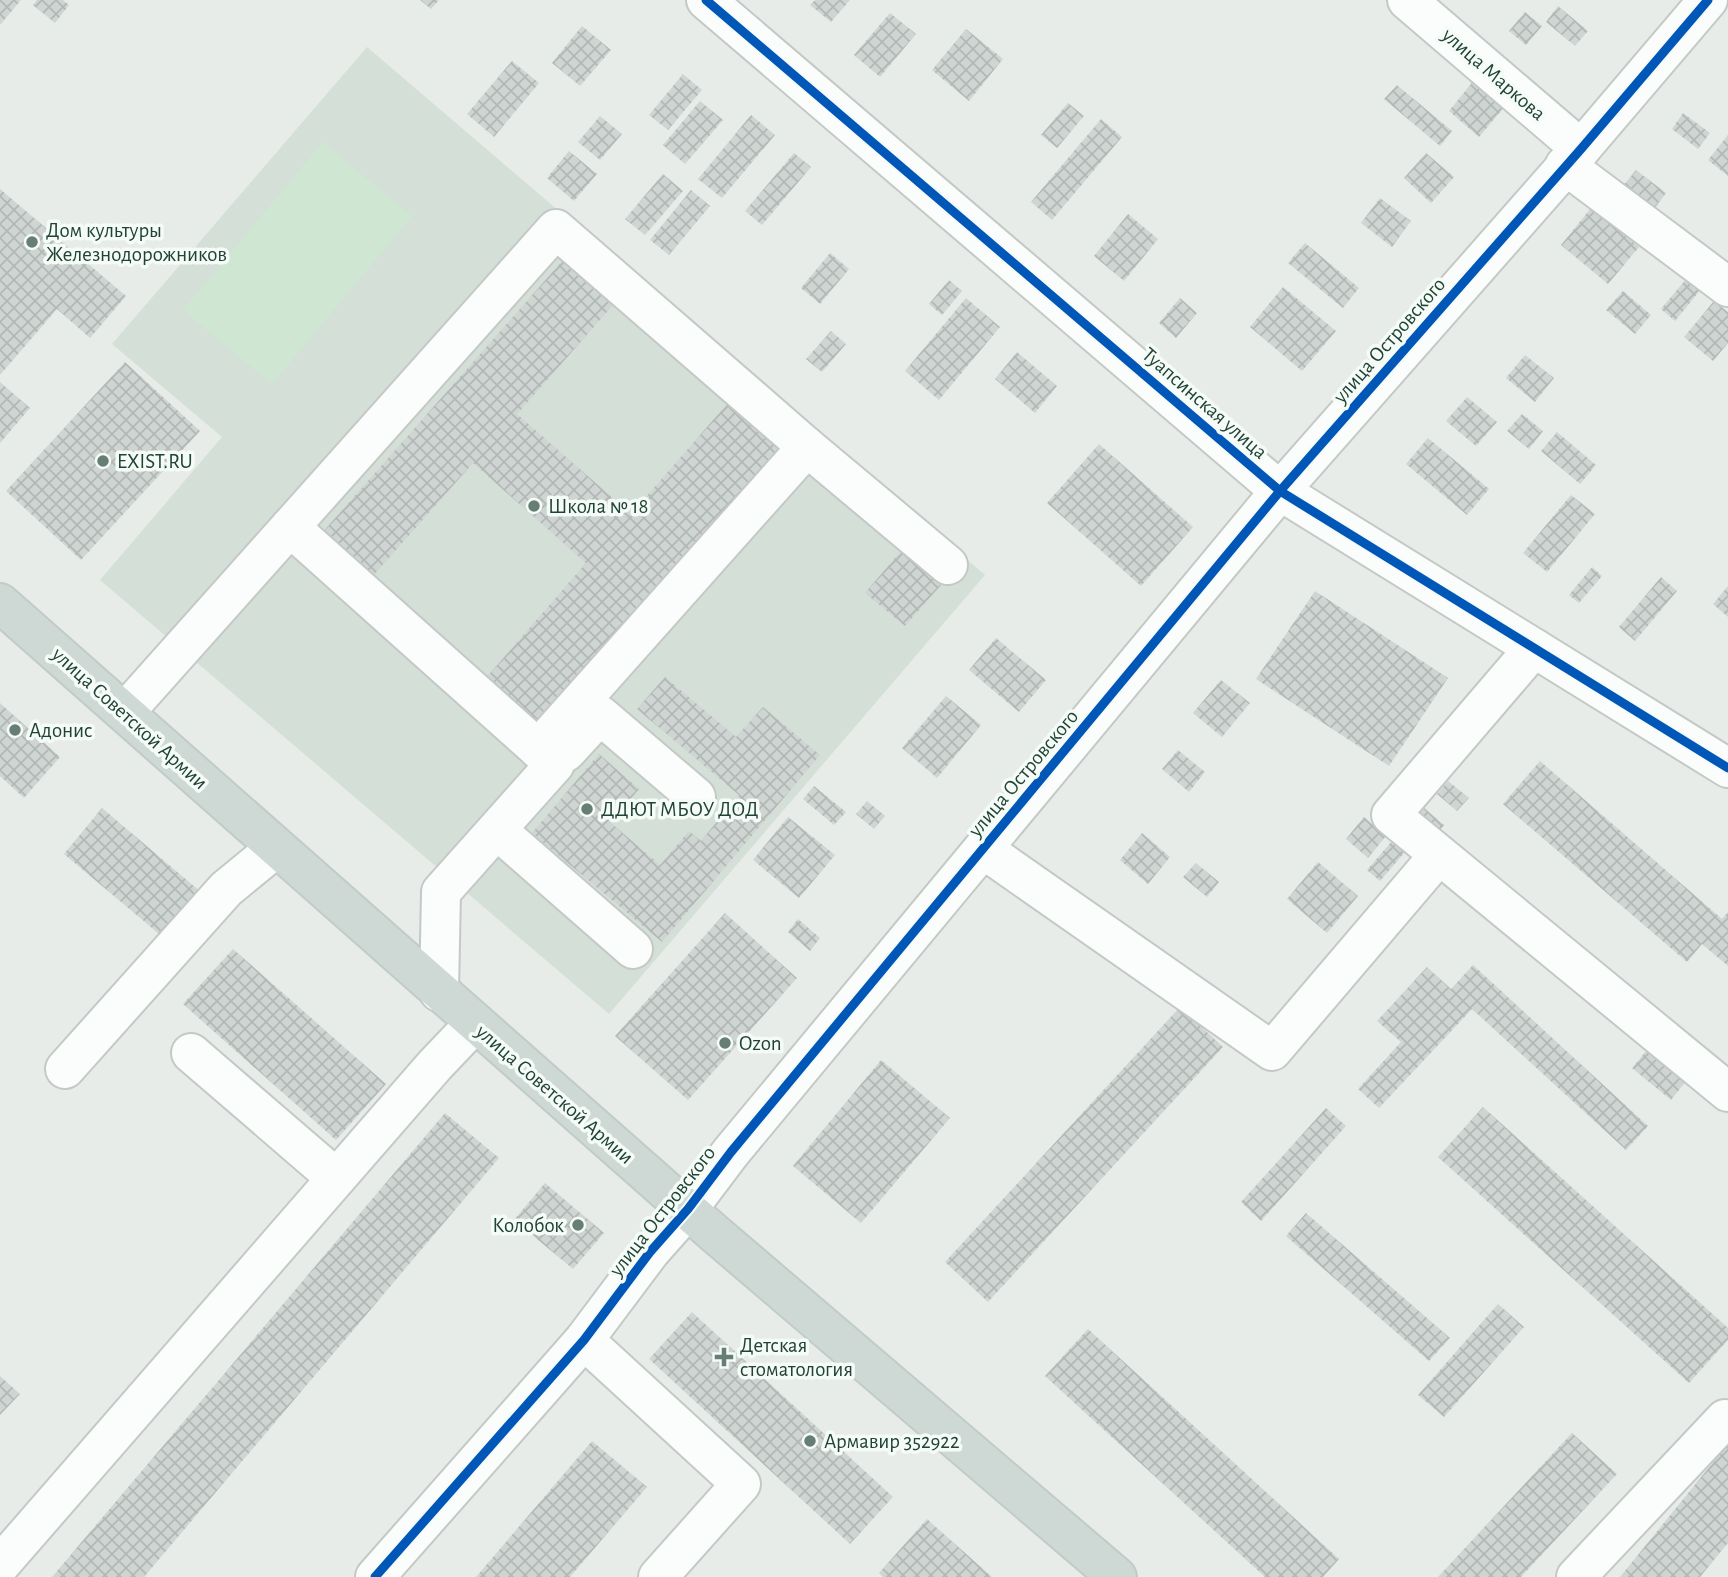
<svg xmlns="http://www.w3.org/2000/svg" width="1728" height="1577" viewBox="0 0 1728 1577" font-family="'Alegreya Sans',sans-serif">
	<style>
		.built { fill: #d4dfd8 }
		.green { fill: #cee6d2 }
		.building { fill: url(#building-cross-hatch) }
		.lines { fill: none; stroke-linecap: round; stroke-linejoin: round }
		.minor-casing { stroke: #c4c9c6; stroke-width: 42 }
		.major-casing { stroke: #c1cbc7; stroke-width: 42 }
		.minor { stroke: #fbfcfc; stroke-width: 38 }
		.major { stroke: #ced8d4; stroke-width: 38 }
		.cycleway-casing { stroke: #f5fbf7; stroke-width: 13 }
		.cycleway { stroke: #0057b8; stroke-width: 9 }
		.poi-dot { fill: #667e74; stroke: #f5fbf7; stroke-width: 2.5 }
		.labels { text-anchor: middle; stroke-width: 7; stroke-linejoin: round; paint-order: stroke }
		.street-label { font-size: 21px; fill: #214335; stroke: #f5fbf7 }
		.poi-label { font-size: 21px; fill: #214335; stroke: #f5fbf7; text-anchor: start }
	</style>
	<defs>
		<pattern id="building-cross-hatch" width="8" height="8" patternUnits="userSpaceOnUse" patternTransform="scale(1.75)"><rect width="8" height="8" fill="#ced5d2"/><path d="M0 0l8 8M0 8l8-8" fill="none" stroke="#b1b8b5"/></pattern>
	</defs>
	<rect width="100%" height="100%" fill="#e7ece9"/>
	<!-- built -->
	<path class="built" d="M367,47l618,528 -376,439 -509,-434 122,-143 -110,-93z"/>
	<!-- green -->
	<path class="green" d="M323,142l89,74 -140,168 -89,-74z"/>
	<!-- building -->
	<g class="building">
		<path d="M0,0h21l-21,25z"/>
		<path d="M37,0h26l6,5 -14,18 -22,-18z"/>
		<path d="M420,0h19l-8,9z"/>
		<path d="M815,0h35l-19,22 -21,-17z"/>
		<path d="M1558,6l30,25 -13,15 -29,-24z"/>
		<path d="M1525,12l17,14 -16,19 -17,-14z"/>
		<path d="M890,13l26,21 -36,43 -26,-22z"/>
		<path d="M582,26l29,24 -31,36 -28,-23z"/>
		<path d="M966,29l37,30 -34,42 -37,-31z"/>
		<path d="M512,61l27,22 -45,54 -27,-23z"/>
		<path d="M683,74l19,16 -34,40 -19,-15z"/>
		<path d="M1475,79l31,26 -27,32 -30,-26z"/>
		<path d="M1397,85l55,46 -12,15 -56,-47z"/>
		<path d="M700,101l23,19 -38,44 -22,-19z"/>
		<path d="M1068,103l16,13 -27,32 -16,-13z"/>
		<path d="M1683,113l27,20 -12,16 -26,-20z"/>
		<path d="M751,115l24,20 -53,63 -24,-19z"/>
		<path d="M600,116l22,18 -22,26 -22,-18z"/>
		<path d="M1101,119l21,18 -70,83 -21,-18z"/>
		<path d="M1728,135v41l-20,-16z"/>
		<path d="M569,151l28,23 -23,27 -27,-23z"/>
		<path d="M794,153l17,14 -49,58 -17,-14z"/>
		<path d="M1426,153l28,24 -23,26 -27,-25z"/>
		<path d="M1636,170l30,23 -12,16 -31,-23z"/>
		<path d="M663,174l20,17 -38,44 -20,-16z"/>
		<path d="M0,189l126,107 -36,42 -33,-29 -57,66z"/>
		<path d="M691,190l19,16 -41,49 -19,-15z"/>
		<path d="M1380,198l31,23 -19,26 -31,-24z"/>
		<path d="M1591,208l48,39 -31,37 -47,-39z"/>
		<path d="M1128,214l30,25 -34,42 -30,-25z"/>
		<path d="M1305,243l54,45 -16,20 -55,-45z"/>
		<path d="M830,253l19,16 -29,35 -19,-16z"/>
		<path d="M564,259l51,44 -98,111 114,100 97,-111 51,45 -243,274 -50,-44 100,-115 -113,-100 -101,114 -50,-44z"/>
		<path d="M1692,272l14,11 -31,38 -14,-12z"/>
		<path d="M949,280l13,11 -20,24 -13,-11z"/>
		<path d="M1283,287l53,44 -34,40 -52,-44z"/>
		<path d="M1623,291l28,24 -16,19 -29,-24z"/>
		<path d="M966,298l34,29 -61,73 -34,-29z"/>
		<path d="M1180,298l17,15 -21,25 -17,-15z"/>
		<path d="M1714,301l14,11v31l-15,18 -29,-24z"/>
		<path d="M831,331l15,13 -24,28 -16,-13z"/>
		<path d="M1017,352l40,34 -22,27 -40,-34z"/>
		<path d="M1525,355l29,23 -19,24 -29,-24z"/>
		<path d="M125,362l75,69 -119,129 -75,-69z"/>
		<path d="M0,382l30,26 -30,35z"/>
		<path d="M1467,397l30,25 -21,24 -30,-25z"/>
		<path d="M1522,414l21,17 -14,18 -22,-18z"/>
		<path d="M1557,432l39,33 -16,19 -39,-33z"/>
		<path d="M1428,438l61,51 -22,26 -61,-51z"/>
		<path d="M1099,444l94,83 -52,59 -94,-83z"/>
		<path d="M1571,495l24,19 -48,58 -24,-19z"/>
		<path d="M901,551l40,34 -36,41 -40,-33z"/>
		<path d="M1592,567l10,9 -23,27 -10,-8z"/>
		<path d="M1661,577l16,14 -42,50 -16,-14z"/>
		<path d="M1728,586v31l-15,-13z"/>
		<path d="M1315,591l133,87 -59,88 -133,-87z"/>
		<path d="M996,638l50,42 -27,32 -50,-42z"/>
		<path d="M665,677l71,60 27,-30 57,48 -158,187 -130,-109 67,-79 40,35 -28,34 49,42 29,-34 12,10 38,-46 -102,-86z"/>
		<path d="M1221,680l29,23 -28,34 -29,-24z"/>
		<path d="M946,696l35,29 -44,53 -35,-30z"/>
		<path d="M0,703l60,54 -36,41 -24,-22z"/>
		<path d="M1178,750l27,22 -16,20 -27,-23z"/>
		<path d="M1540,761l182,158 6,-7v54l-26,-22 -15,18 -184,-158z"/>
		<path d="M1448,781l21,17 -12,13 -20,-17z"/>
		<path d="M814,786l32,26 -12,13 -31,-26z"/>
		<path d="M867,801l18,15 -11,13 -18,-15z"/>
		<path d="M1423,807l21,18 -10,13 -21,-17z"/>
		<path d="M102,808l107,91 -38,45 -107,-90z"/>
		<path d="M788,817l47,38 -36,43 -46,-38z"/>
		<path d="M1364,817l22,19 -18,22 -22,-19z"/>
		<path d="M1142,833l28,24 -22,27 -28,-24z"/>
		<path d="M1392,841l13,11 -25,29 -13,-11z"/>
		<path d="M1318,862l40,34 -31,37 -40,-34z"/>
		<path d="M1196,863l23,19 -12,15 -24,-20z"/>
		<path d="M725,913l72,65 -109,122 -73,-64z"/>
		<path d="M798,919l22,19 -10,13 -22,-19z"/>
		<path d="M233,949l153,135 -50,56 -153,-136z"/>
		<path d="M1473,965l175,161 -22,24 -154,-141 -93,99 -21,-19 43,-47 -24,-21 50,-54 24,22z"/>
		<path d="M1180,1007l43,40 -235,255 -43,-40z"/>
		<path d="M1652,1044l38,32 -19,24 -39,-32z"/>
		<path d="M881,1060l69,58 -89,105 -68,-57z"/>
		<path d="M1483,1107l245,221v12l-39,43 -251,-226z"/>
		<path d="M1326,1108l20,18 -85,95 -20,-19z"/>
		<path d="M445,1113l54,45 -355,419h-92z"/>
		<path d="M545,1183l59,50 -31,36 -59,-49z"/>
		<path d="M1306,1213l144,125 -21,23 -143,-125z"/>
		<path d="M1498,1304l26,23 -80,90 -26,-22z"/>
		<path d="M692,1312l201,185 -43,47 -201,-185z"/>
		<path d="M1088,1329l251,230 -16,18h-58l-220,-201z"/>
		<path d="M0,1376l20,18 -20,21z"/>
		<path d="M1572,1433l45,41 -96,103h-83z"/>
		<path d="M592,1441l55,46 -77,90h-94z"/>
		<path d="M1728,1444v99l-28,34h-80z"/>
		<path d="M927,1519l65,58h-109l-4,-4z"/>
	</g>
	<g class="lines">
		<defs>
			<g id="minor">
				<path d="M706,0l574,491 448,277"/>
				<path d="M1407,0l174,149"/>
				<path d="M1565,165l163,122"/>
				<path d="M807,447l141,118"/>
				<path d="M290,527l266,-298 251,218 -269,302"/>
				<path d="M1534,648l-143,167 337,277"/>
				<path d="M125,712l165,-185 265,237 -114,128 -2,100"/>
				<path d="M566,752l34,-37 96,82"/>
				<path d="M497,830l136,119"/>
				<path d="M983,849l289,202 167,-196"/>
				<path d="M191,1053l145,125"/>
				<path d="M65,1069l161,-180 50,-41"/>
				<path d="M584,1340l157,144 -83,93"/>
				<path d="M0,1565l435,-500 40,-42"/>
				<path d="M375,1577l209,-237 66,-88 38,-43 43,-57 549,-661 301,-342 127,-149"/>
				<path d="M1576,1577l149,-158"/>
			</g>
			<path id="major" d="M0,603l714,630 403,344"/>
		</defs>
		<!-- minor casing -->
		<use href="#minor" class="minor-casing"/>
		<!-- major casing -->
		<use href="#major" class="major-casing"/>
		<!-- minor -->
		<use href="#minor" class="minor"/>
		<!-- major -->
		<use href="#major" class="major"/>
		<defs>
			<g id="cycleway">
				<path d="M706,0l574,491 448,277"/>
				<path d="M375,1577l209,-237 66,-88 38,-43 43,-57 549,-661 301,-342 127,-149"/>
			</g>
		</defs>
		<!-- cycleway casing -->
		<use href="#cycleway" class="cycleway-casing"/>
		<!-- cycleway -->
		<use href="#cycleway" class="cycleway"/>
	</g>
	<!-- markers -->
	<g class="poi-dot">
		<circle cx="32" cy="242" r="7"/>
		<circle cx="103" cy="461" r="7"/>
		<circle cx="534" cy="506" r="7"/>
		<circle cx="15" cy="730" r="7"/>
		<circle cx="587" cy="809" r="7"/>
		<circle cx="725" cy="1043" r="7"/>
		<circle cx="578" cy="1225" r="7"/>
		<path d="M720.5 1346.5h7v7h7v7h-7v7h-7v-7h-7v-7h7z"/>
		<circle cx="810" cy="1441" r="7"/>
	</g>
	<g class="labels">
		<!-- street labels -->
		<g class="street-label">
			<text transform="translate(1494 74) rotate(41)" y="7">улица Маркова</text>
			<text transform="translate(1389 340) rotate(-49)" y="7">улица Островского</text>
			<text transform="translate(1205 403) rotate(41)" y="7">Туапсинская улица</text>
			<text transform="translate(130 718) rotate(42)" y="7">улица Советской Армии</text>
			<text transform="translate(1023 773) rotate(-50)" y="7">улица Островского</text>
			<text transform="translate(555 1094) rotate(41)" y="7">улица Советской Армии</text>
			<text transform="translate(662 1211) rotate(-52)" y="7">улица Островского</text>
		</g>
		<!-- poi labels -->
		<g class="poi-label">
			<text x="46" y="237">Дом культуры<tspan x="46" dy="24">Железнодорожников</tspan></text>
			<text x="117" y="468">EXIST.RU</text>
			<text x="548" y="513">Школа № 18</text>
			<text x="29" y="737">Адонис</text>
			<text x="601" y="816">ДДЮТ МБОУ ДОД</text>
			<text x="739" y="1050">Ozon</text>
			<text x="564" y="1232" text-anchor="end">Колобок</text>
			<text x="740" y="1352">Детская<tspan x="740" dy="24">стоматология</tspan></text>
			<text x="824" y="1448">Армавир 352922</text>
		</g>
	</g>
</svg>
